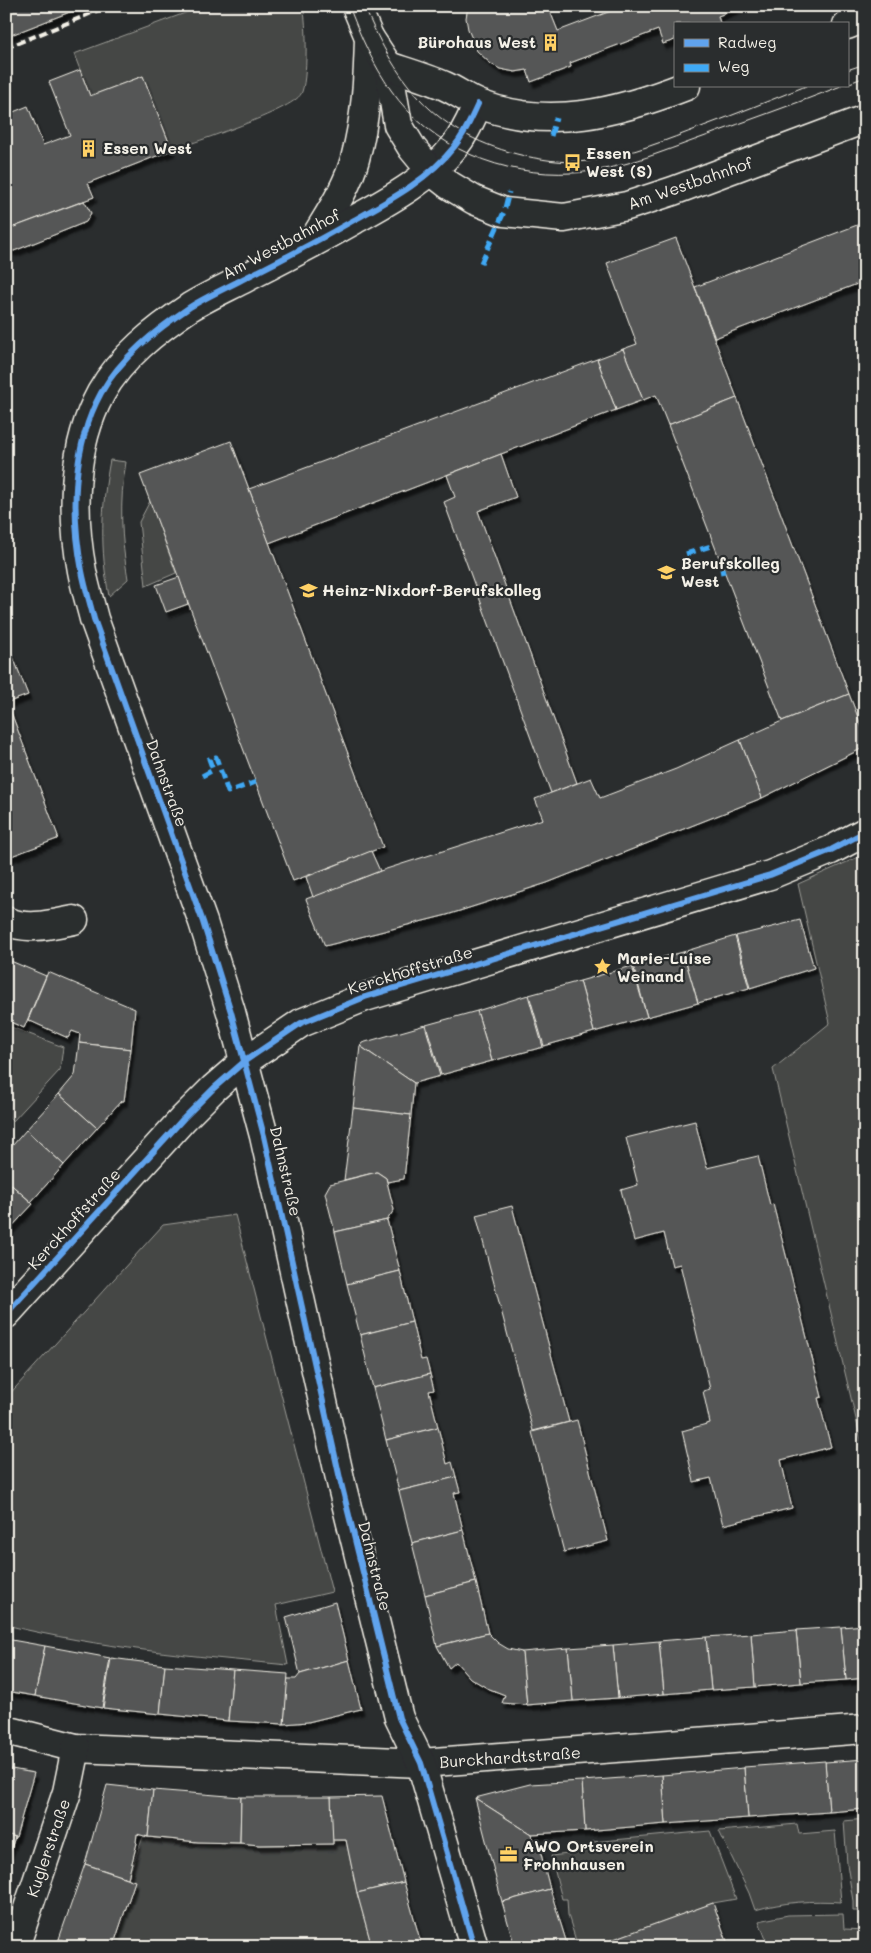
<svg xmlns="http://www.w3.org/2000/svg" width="871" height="1953" viewBox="0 0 871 1953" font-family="Mali,sans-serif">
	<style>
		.green { fill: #444645; stroke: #9c9c96 }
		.building { fill: #555756; stroke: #f4f1e8; filter: url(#shadow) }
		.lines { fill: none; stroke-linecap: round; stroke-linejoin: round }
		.street-casing { stroke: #f4f1e8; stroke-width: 31 }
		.secondary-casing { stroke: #f4f1e8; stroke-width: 31 }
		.street { stroke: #2a2d2e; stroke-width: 28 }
		.secondary { stroke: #2a2d2e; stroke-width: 28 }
		.tram { stroke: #f4f1e8; stroke-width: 1 }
		.rail { stroke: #f4f1e8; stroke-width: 4; stroke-dasharray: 8 4; stroke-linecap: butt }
		.quiet { stroke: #3fa9f5; stroke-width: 5; stroke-dasharray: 10 5; stroke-linecap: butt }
		.cycleway-casing { stroke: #2a2d2e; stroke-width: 9 }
		.cycleway { stroke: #60a3ed; stroke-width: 6 }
		.labels { text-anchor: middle; stroke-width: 4.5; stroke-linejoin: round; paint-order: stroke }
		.poi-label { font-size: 16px; font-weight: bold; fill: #f4f1e8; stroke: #2a2d2e; text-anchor: start }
		.street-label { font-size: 16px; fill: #f4f1e8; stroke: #2a2d2e }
	</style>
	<defs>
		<filter id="shadow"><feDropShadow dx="3" dy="5.5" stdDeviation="1" flood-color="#0009"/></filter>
	</defs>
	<rect width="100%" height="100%" fill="#2a2d2e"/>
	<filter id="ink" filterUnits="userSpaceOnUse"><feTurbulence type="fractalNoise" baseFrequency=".02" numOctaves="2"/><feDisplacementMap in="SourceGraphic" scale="10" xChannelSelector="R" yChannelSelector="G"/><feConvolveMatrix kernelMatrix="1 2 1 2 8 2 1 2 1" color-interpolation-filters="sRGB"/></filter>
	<g filter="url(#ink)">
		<!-- green -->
		<g class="green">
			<path d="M204,6h99c4,16 5,75 -2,88 -10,17 -106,48 -129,56l-29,-74 -53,20 -16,-42z"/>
			<path d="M110,460l16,2c-7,40 -5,77 2,117l-19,17c-9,-47 -8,-88 1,-136z"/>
			<path d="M150,501l26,72 -30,13 -7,-64z"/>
			<path d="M865,854v603l-92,-388 57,-46 -32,-139z"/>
			<path d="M6,1025l57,22 -3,23 -47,51 -7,-6z"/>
			<path d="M235,1215l97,377 -56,13 12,60c-95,-9 -189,-17 -282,-40v-227l157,-173z"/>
			<path d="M865,1819v92h-12v-10l-6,-37 -3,-43z"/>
			<path d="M797,1824l2,10 36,-3 6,71c-29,-2 -58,0 -86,8l-6,-17 -30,-62z"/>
			<path d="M710,1831l26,68 -23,4 -102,37 2,7h-41l5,-3 -9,-29 -1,-16h-5l-11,-43 42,-5 -1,-9z"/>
			<path d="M143,1837l116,8 54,-1 33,-4 11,53 15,54h-259l21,-66 -6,-3z"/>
			<path d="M843,1914l1,15 21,1v17h-96l-10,-26 29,-6z"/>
		</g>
		<!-- building -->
		<g class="building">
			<path d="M6,6h79l-79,31z"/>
			<path d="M468,6h80l10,25 66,-25h120l-26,10 2,7 -2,1h-43v16l-12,4 -5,-14 -88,33 1,4 -40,15 -4,-12 -12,2 -15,-3 -9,-5 -14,-13 -9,-22 -2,-11z"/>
			<path d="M80,70l10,26 53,-20 29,74 -84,33 6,14 -88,33v-115l22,-9 15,39 27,-10 -21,-53z"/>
			<path d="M84,201l7,12 -5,9 -72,29 -8,-3v-18z"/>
			<path d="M865,222v59l-150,57 -20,-51z"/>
			<path d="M676,238l61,160 -69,27 -12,-30 -13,5 -20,-51 14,-5 -30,-81z"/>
			<path d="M623,349l20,51 -27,10 -19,-51z"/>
			<path d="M597,359l19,51 -347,133 -20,-54z"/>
			<path d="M737,398l112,296 -67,27 -114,-296z"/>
			<path d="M231,441l152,406 -90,34 -153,-406z"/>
			<path d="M501,454l15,43 -38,14 99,272 -26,10 -107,-291 11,-5 -8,-22z"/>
			<path d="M179,577l9,27 -22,8 -10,-27z"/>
			<path d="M10,649l18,46 -22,8v-53z"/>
			<path d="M849,694l16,41v12l-103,51 -22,-58 42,-19z"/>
			<path d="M6,706l3,1 49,129 -1,3 -51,19z"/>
			<path d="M740,740l22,58 -215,85 -100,32 -122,31 -19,-47 74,-28 163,-52 -8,-20 56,-21 9,20 76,-29z"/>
			<path d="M371,851l9,20 -67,26 -7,-20z"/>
			<path d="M800,920l14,48 -64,20 -14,-52z"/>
			<path d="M735,936l14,52 -51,15 -15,-51z"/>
			<path d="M683,952l15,51 -51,14 -14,-52z"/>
			<path d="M6,959l40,17 -22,52 -18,-8z"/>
			<path d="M632,966l15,51 -53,15 -14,-51z"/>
			<path d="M48,972l87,37 -4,40 -52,-6 1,-9 -8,-3 -4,7 -40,-18z"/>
			<path d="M580,981l14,51 -50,14 -15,-51z"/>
			<path d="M528,995l15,52 -51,14 -15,-50z"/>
			<path d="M477,1011l15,50 -51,14 -15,-50z"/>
			<path d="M425,1025l15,51 -26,7 -54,-37 2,-3z"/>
			<path d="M79,1043l52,6 -7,52h-3l-24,27 -38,-34 16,-19z"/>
			<path d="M360,1046l54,37 -3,32 -58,-7z"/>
			<path d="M59,1094l38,34 -33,37 -38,-35z"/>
			<path d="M353,1108l58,7 -7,64 -17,3 -1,-4 -9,-6 -33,8z"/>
			<path d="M695,1121l12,47 51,-12 12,49 3,-1 49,193 -4,1 13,49 -50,13 11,48 -69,17 -12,-47 -17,4 -12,-51 28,-8 -7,-32 7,-2 -30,-125 -8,2 -8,-33 -30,8 -13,-51 17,-5 -12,-47z"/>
			<path d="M26,1130l38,35 -33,37 -25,-22v-27z"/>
			<path d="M377,1172l9,6 8,32 -7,10 -52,12 -10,-39 5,-9z"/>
			<path d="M6,1180l27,24 -27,29z"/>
			<path d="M512,1206l57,216 -36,9 -57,-216z"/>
			<path d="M387,1220l13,51 -53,13 -12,-52z"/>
			<path d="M400,1271l12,51 -52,13 -13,-51z"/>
			<path d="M412,1322l9,38 5,-1 4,15 -57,14 -13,-53z"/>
			<path d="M430,1374l4,16 -5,1 9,36 -52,13 -13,-52z"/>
			<path d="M577,1420l31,121 -44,11 -32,-120z"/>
			<path d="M438,1427l9,37 5,-2 4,15 -57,14 -13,-51z"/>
			<path d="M456,1477l4,15 -6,1 9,37 -51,13 -13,-52z"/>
			<path d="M463,1530l13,52 -51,13 -13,-52z"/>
			<path d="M476,1582l12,51 -51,13 -12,-51z"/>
			<path d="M335,1602l14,58 -49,14 -14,-57z"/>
			<path d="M865,1625v53l-19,2 -5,-53z"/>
			<path d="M841,1627l5,53 -45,3 -5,-53z"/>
			<path d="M796,1630l5,53 -46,4 -4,-53z"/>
			<path d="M488,1633l10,10 10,6 14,3 5,53 -25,-2 3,-8 -18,-7 -17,-10 -14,-16 -7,6 -12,-22z"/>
			<path d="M751,1634l4,53 -44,3 -5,-53z"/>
			<path d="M706,1637l5,53 -47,4 -5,-53z"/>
			<path d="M6,1639l39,7 -10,50 -29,-5z"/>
			<path d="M659,1641l5,53 -46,4 -5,-53z"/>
			<path d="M613,1645l5,53 -45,3 -5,-53z"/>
			<path d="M45,1646l65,12 -8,50 -67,-12z"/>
			<path d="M568,1648l5,53 -46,4 -5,-53z"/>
			<path d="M111,1658l54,7 -5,49 -57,-6z"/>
			<path d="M349,1660l12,49 -53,13 -24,2 3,-45h9l4,-5z"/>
			<path d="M165,1665l68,5 -5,51 -68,-7z"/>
			<path d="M233,1670l55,4 -4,50 -56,-3z"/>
			<path d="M865,1759v50l-36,3 -4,-50z"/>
			<path d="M825,1761l4,51 -81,6 -4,-51z"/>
			<path d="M6,1768l28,5 -18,64 -10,-3z"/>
			<path d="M744,1768l4,50 -82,6 -4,-49z"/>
			<path d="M662,1775l4,49 -81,7 -3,-50z"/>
			<path d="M582,1781l3,50 -54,3 -56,-36 55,-14z"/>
			<path d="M107,1785l46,5 -5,47 -11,-3 -1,8 1,1 -9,35 -43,-14z"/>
			<path d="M153,1790l88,7 -1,46 -42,-1 -50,-5z"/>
			<path d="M382,1796l22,86 -47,11 -11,-53h-14l-1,-43z"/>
			<path d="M241,1797h90l2,47 -74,1 -19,-2z"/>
			<path d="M475,1798l56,36 3,9 5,3 11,43 -48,13z"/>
			<path d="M6,1834l9,3 -9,26z"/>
			<path d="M85,1864l50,17 -22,66h-30l-24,-8z"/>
			<path d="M404,1882l18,65h-50l-15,-54z"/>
			<path d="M550,1889l18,58h-53l-13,-45z"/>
			<path d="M713,1903l16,44h-116l-2,-7z"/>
			<path d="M59,1939l22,8h-26z"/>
		</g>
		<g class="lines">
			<defs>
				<g id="street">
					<path d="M312,243c15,-26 35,-54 43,-84 11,-41 13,-80 14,-122"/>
					<path d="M6,921c22,10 46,3 68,-1"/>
					<path d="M6,1730l70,18 345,15 444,-34"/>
					<path d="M15,1947l52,-155 9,-44"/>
					<path d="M474,1947l-53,-184 -22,-45 -58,-235 -77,-347 -33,-124 -28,-90 -109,-303c-4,-16 -9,-32 -12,-48 -11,-58 -10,-125 19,-178 20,-36 55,-63 89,-86 18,-11 38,-20 57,-30 36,-18 72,-37 107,-57 36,-20 74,-40 100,-73 11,-13 17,-28 24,-43"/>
				</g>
				<g id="secondary">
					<path d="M356,6l13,31 19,29 10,59 14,23 19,23 18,14 25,15 30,12 60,6 63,-12 46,-15 192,-72"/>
					<path d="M847,25l18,-7"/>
					<path d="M388,66c18,6 39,12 57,20 11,5 22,13 34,18 69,27 140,8 207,-18"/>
					<path d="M6,1314l177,-195 31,-31 31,-27 56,-38 64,-26 405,-122 61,-25 34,-18"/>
				</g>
			</defs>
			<!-- street casing -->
			<use href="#street" class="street-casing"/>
			<!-- secondary casing -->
			<use href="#secondary" class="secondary-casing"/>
			<!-- street -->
			<use href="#street" class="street"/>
			<!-- secondary -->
			<use href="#secondary" class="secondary"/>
			<!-- tram -->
			<g class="tram">
				<path d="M349,6c11,30 24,58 42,84 40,58 113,87 181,83 45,-2 89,-21 131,-36 46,-17 92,-33 138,-51"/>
				<path d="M364,6c34,80 73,130 161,150 23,5 47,8 71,4 36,-6 71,-20 105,-33 35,-13 70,-27 105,-41"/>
				<path d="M847,70l18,-6"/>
				<path d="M847,84l18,-7"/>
			</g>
			<!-- rail -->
			<path class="rail" d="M6,48l103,-42"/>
			<!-- quiet -->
			<g class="quiet">
				<path d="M551,136l5,-18"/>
				<path d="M481,263l23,-51 5,-20"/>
				<path d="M686,554l25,-8"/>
				<path d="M720,572l5,-1"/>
				<path d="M202,776l11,-6 -4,-11 7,-2 12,35 28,-10"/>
			</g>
			<defs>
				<g id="cycleway">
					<path d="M6,1314l177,-195 31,-31 31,-27 56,-38 64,-26 405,-122 61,-25 34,-18"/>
					<path d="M474,1947l-53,-184 -22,-45 -58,-235 -77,-347 -33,-124 -28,-90 -109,-303c-4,-16 -9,-32 -12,-48 -11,-58 -10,-125 19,-178 20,-36 55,-63 89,-86 18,-11 38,-20 57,-30 36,-18 72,-37 107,-57 36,-20 74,-40 100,-73 11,-13 17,-28 24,-43"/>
				</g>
			</defs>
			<!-- cycleway casing -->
			<use href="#cycleway" class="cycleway-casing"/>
			<!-- cycleway -->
			<use href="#cycleway" class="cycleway"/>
		</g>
	</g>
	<!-- icons -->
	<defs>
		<symbol id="building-bare" viewBox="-9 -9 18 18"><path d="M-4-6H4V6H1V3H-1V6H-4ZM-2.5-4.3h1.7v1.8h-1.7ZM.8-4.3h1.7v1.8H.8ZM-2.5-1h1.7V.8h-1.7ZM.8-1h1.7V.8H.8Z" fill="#ffd166" stroke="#2a2d2e" stroke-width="2.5" paint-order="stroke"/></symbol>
		<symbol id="bus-bare" viewBox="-9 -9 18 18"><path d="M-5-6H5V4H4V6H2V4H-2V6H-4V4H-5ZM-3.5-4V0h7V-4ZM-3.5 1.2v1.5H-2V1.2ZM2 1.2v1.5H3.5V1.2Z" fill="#ffd166" stroke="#2a2d2e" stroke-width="2.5" paint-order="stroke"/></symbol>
		<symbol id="university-bare" viewBox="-9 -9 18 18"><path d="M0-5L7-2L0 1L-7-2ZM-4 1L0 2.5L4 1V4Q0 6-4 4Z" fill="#ffd166" stroke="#2a2d2e" stroke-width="2.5" paint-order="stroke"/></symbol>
		<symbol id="sight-bare" viewBox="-9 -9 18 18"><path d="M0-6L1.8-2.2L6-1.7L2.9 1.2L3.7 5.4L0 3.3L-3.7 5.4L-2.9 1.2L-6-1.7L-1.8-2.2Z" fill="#ffd166" stroke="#2a2d2e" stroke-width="2.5" paint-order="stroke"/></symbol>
		<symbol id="office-bare" viewBox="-9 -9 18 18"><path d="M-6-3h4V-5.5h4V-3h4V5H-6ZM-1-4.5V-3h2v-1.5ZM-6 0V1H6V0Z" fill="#ffd166" stroke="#2a2d2e" stroke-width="2.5" paint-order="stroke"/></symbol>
	</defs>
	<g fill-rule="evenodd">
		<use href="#building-bare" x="538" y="30" width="25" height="25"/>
		<use href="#building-bare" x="76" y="136" width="25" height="25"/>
		<use href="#bus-bare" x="560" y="150" width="25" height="25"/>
		<use href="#university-bare" x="654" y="560" width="25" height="25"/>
		<use href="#university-bare" x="296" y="578" width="25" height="25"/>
		<use href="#sight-bare" x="590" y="954" width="25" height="25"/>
		<use href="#office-bare" x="496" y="1842" width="25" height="25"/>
	</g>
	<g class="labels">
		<!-- poi labels -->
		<g class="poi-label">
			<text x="536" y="48" text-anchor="end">Bürohaus West</text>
			<text x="103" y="154">Essen West</text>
			<text x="586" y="159">Essen<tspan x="586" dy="18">West (S)</tspan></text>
			<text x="681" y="569">Berufskolleg<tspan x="681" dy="18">West</tspan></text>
			<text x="322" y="596">Heinz-Nixdorf-Berufskolleg</text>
			<text x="617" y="964">Marie-Luise<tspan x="617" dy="18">Weinand</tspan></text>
			<text x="523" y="1852">AWO Ortsverein<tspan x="523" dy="18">Frohnhausen</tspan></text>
		</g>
		<!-- street labels -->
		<g class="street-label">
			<text transform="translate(690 183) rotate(-19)" y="6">Am Westbahnhof</text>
			<text transform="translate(281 244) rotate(-28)" y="6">Am Westbahnhof</text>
			<text transform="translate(167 783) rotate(70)" y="6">Dahnstraße</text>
			<text transform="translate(410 970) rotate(-17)" y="6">Kerckhoffstraße</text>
			<text transform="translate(286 1171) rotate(77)" y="6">Dahnstraße</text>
			<text transform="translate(74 1219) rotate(-48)" y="6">Kerckhoffstraße</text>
			<text transform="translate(375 1566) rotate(76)" y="6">Dahnstraße</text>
			<text transform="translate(510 1757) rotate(-4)" y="6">Burckhardtstraße</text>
			<text transform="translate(48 1848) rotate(-71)" y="6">Kuglerstraße</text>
		</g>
	</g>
	<!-- margin -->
	<rect width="871" height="1953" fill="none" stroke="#2a2d2e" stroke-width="25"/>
	<rect x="12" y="12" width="846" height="1928" fill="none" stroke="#f4f1e8" stroke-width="2" filter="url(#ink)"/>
	<!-- legend -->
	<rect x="674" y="22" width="175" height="65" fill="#2a2d2e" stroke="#7b7b78"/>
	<rect x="684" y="39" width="25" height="8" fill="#60a3ed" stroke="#7b7b78"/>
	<text x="718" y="48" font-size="15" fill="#f4f1e8">Radweg</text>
	<rect x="684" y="64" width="25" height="8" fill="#3fa9f5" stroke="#7b7b78"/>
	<text x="718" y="72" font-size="15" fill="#f4f1e8">Weg</text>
</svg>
